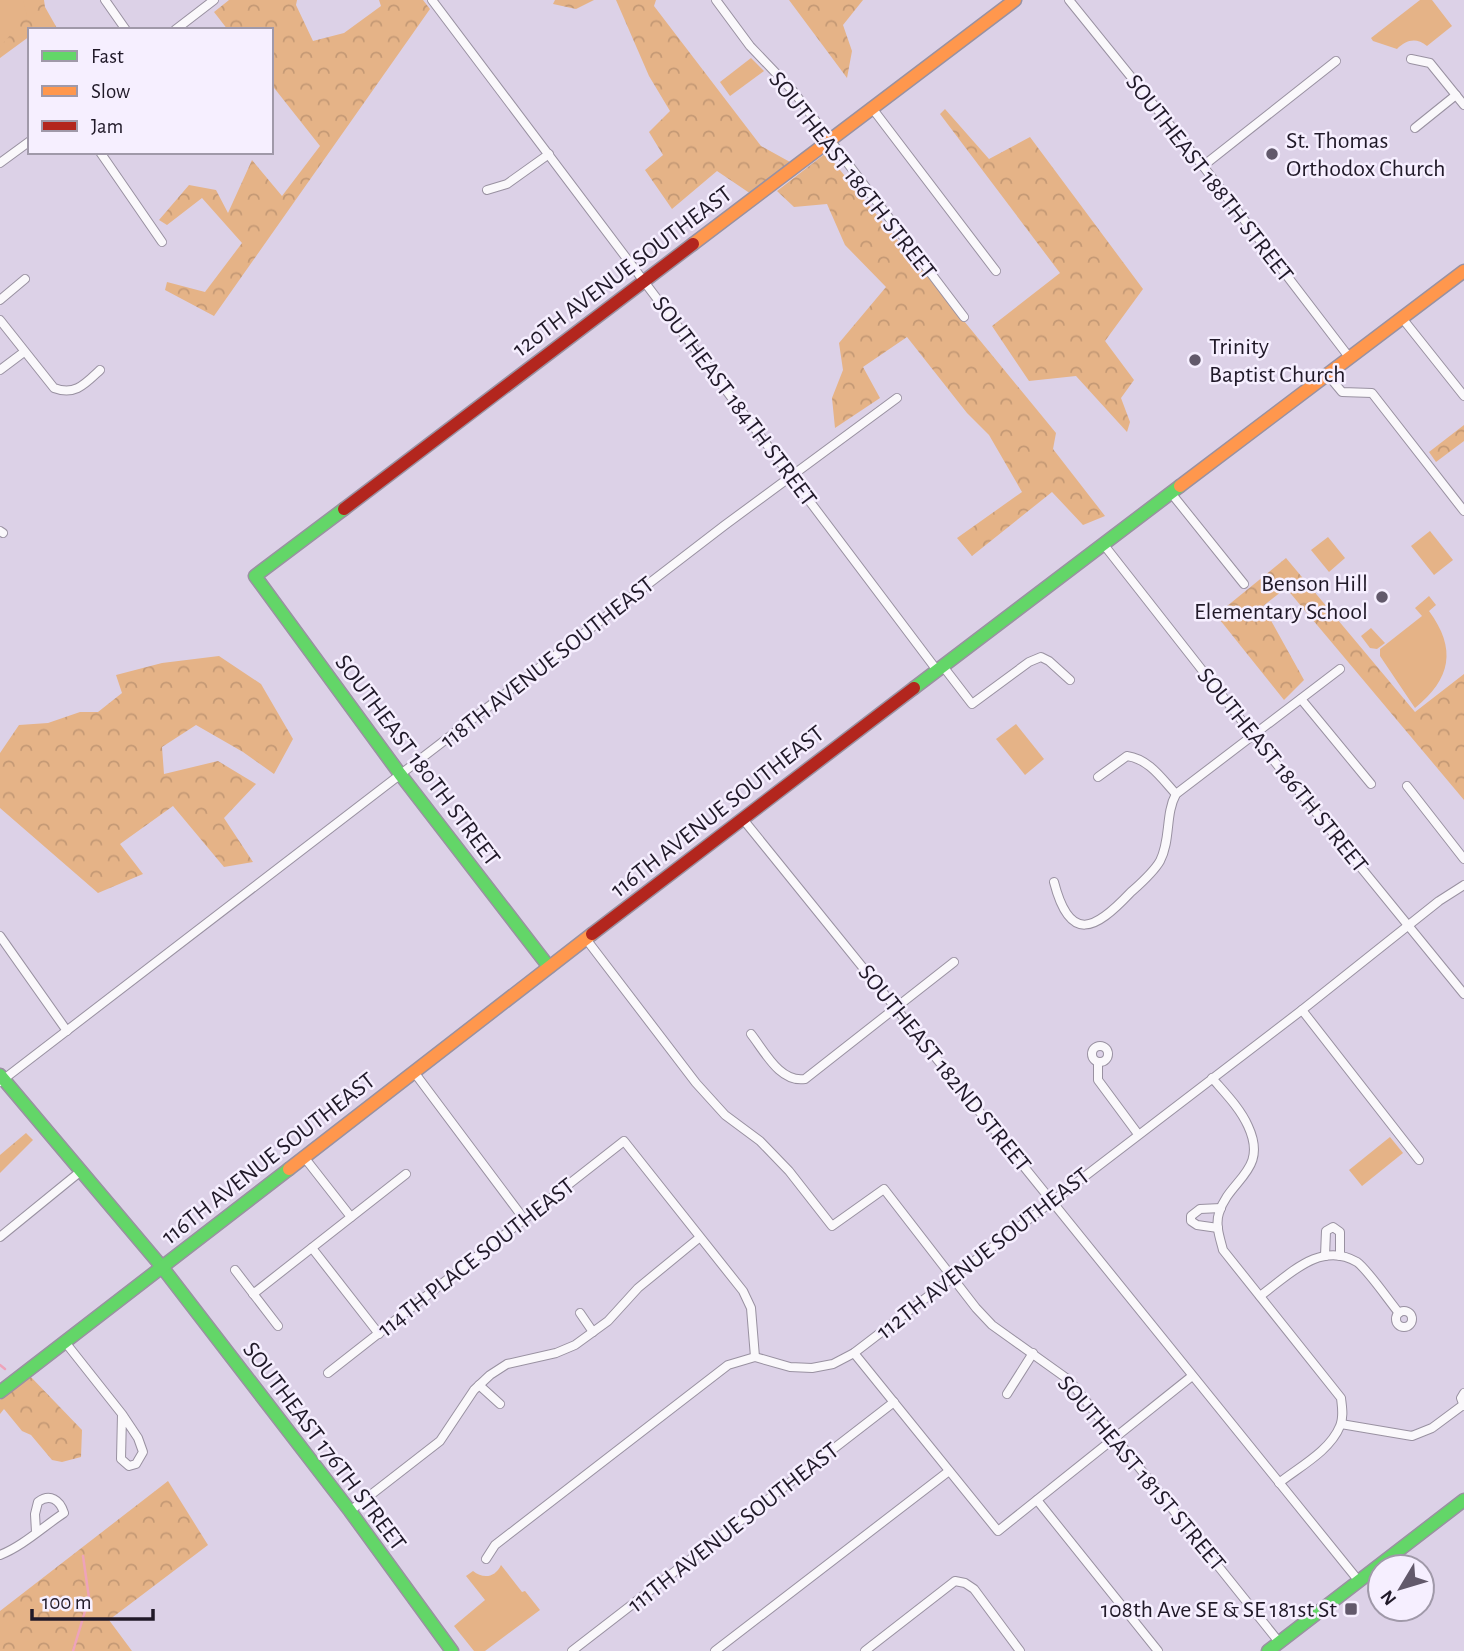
<svg xmlns="http://www.w3.org/2000/svg" width="1464" height="1651" viewBox="0 0 1464 1651" font-family="'Alegreya Sans',sans-serif">
	<style>
		.forest { fill: url(#forest-crowns) }
		.park { fill: #e5b387 }
		.lines { fill: none; stroke-linecap: round; stroke-linejoin: round }
		.stream { stroke: #eea3ba; stroke-width: 2.5 }
		.street-casing { stroke: #9991a1; stroke-width: 10 }
		.fast-casing { stroke: #9991a1; stroke-width: 15 }
		.slow-casing { stroke: #9991a1; stroke-width: 15 }
		.jam-casing { stroke: #9991a1; stroke-width: 15 }
		.street { stroke: #faf8fb; stroke-width: 8 }
		.fast { stroke: #63d668; stroke-width: 12 }
		.slow { stroke: #ff974d; stroke-width: 12 }
		.jam { stroke: #b3261e; stroke-width: 12 }
		.poi-dot { fill: #62596b; stroke: #f6efff; stroke-width: 2.5 }
		.labels { text-anchor: middle; stroke-width: 5; stroke-linejoin: round; paint-order: stroke }
		.poi-label { font-size: 24px; fill: #201928; stroke: #f6efff; text-anchor: start }
		.street-label { font-size: 24px; fill: #201928; stroke: #f6efff }
	</style>
	<defs>
		<pattern id="forest-crowns" width="20" height="18" patternUnits="userSpaceOnUse" patternTransform="scale(1.75)"><rect width="20" height="18" fill="#e5b387"/><path d="M2 6a3 3 0 1 1 6 0M12 15a3 3 0 1 1 6 0" fill="none" stroke="#c49975"/></pattern>
	</defs>
	<rect width="100%" height="100%" fill="#dcd1e7"/>
	<!-- forest -->
	<g class="forest">
		<path d="M0,0h44l1,7 13,23h-28v6l-30,22z"/>
		<path d="M229,0h68l-1,5 17,36 31,-8 37,-27 -2,-6h44l7,9 -216,307 -49,-26 2,-8 38,10 37,-49 -40,-45 -35,27 -8,-5 30,-35 27,5 12,23 24,-53 30,36 38,-50 -49,-62v-54h-43l-14,-18z"/>
		<path d="M555,0h39l-18,9 -23,-5z"/>
		<path d="M616,0h40l-2,6 107,140 29,16 -39,32 -34,-23 -45,38 -27,-39 18,-15 -14,-23 21,-21 -21,-35z"/>
		<path d="M789,0h74l-20,25 9,26 -5,27z"/>
		<path d="M945,109l44,50 41,-22 113,152 -38,52 29,39 -13,18 9,24 -3,10 -51,-56 -47,5 -37,-55 68,-53 -120,-159z"/>
		<path d="M826,153l230,280 -3,16 52,67 -22,9 -31,-33 -80,64 -15,-18 65,-46 -33,-57 -22,-22 -60,-76 -44,30 17,31 -45,30 -3,-30 11,-28 -4,-27 47,-56 -41,-42 -18,-41 -33,3 -17,-16z"/>
		<path d="M1464,425v16l-28,21 -7,-10z"/>
		<path d="M1286,558l129,154 49,-38v126l-178,-212 -23,18 41,74 -20,20 -68,-85z"/>
		<path d="M219,656l42,28 32,55 -19,35 -31,-22 -47,-27 -34,22 2,27 54,-13 38,23 -32,34 29,44 -29,5 -51,-61 -53,38 23,30 -45,19 -98,-85v-55l19,-28 29,-2 32,-11h18l24,-19 -6,-18 46,-12z"/>
		<path d="M26,1133l7,7 -33,33v-18z"/>
		<path d="M29,1375l53,55 -1,27 -19,5 -10,-2 -21,-25 -9,-4 -18,-22 -4,5v-14z"/>
		<path d="M168,1481l40,64 -99,75 23,31h-132v-40z"/>
	</g>
	<!-- park -->
	<g class="park">
		<path d="M0,0h23l4,15 -27,32z"/>
		<path d="M1420,0h12l20,26 -25,20c-11,-9 -21,-6 -30,3l-24,-8 -2,-3z"/>
		<path d="M751,58l13,13 -34,25 -10,-14z"/>
		<path d="M1430,531l23,29 -19,15 -23,-29z"/>
		<path d="M1328,537l17,21 -16,14 -18,-22z"/>
		<path d="M1429,596l7,9 -7,6c28,38 22,68 -14,97l-35,-52v-7l42,-33 -7,-8z"/>
		<path d="M1371,628l14,15 -8,6 -7,-1 -9,-12z"/>
		<path d="M1016,724l28,35 -19,16 -29,-36z"/>
		<path d="M1390,1137l13,16 -41,33 -13,-16z"/>
		<path d="M501,1565l21,27 3,-1 15,19 -55,41h-11l-20,-25 31,-26 -19,-24 7,-5c10,8 22,7 28,-6z"/>
	</g>
	<g class="lines">
		<!-- stream -->
		<g class="stream">
			<path d="M0,1365l5,4"/>
			<path d="M73,1651l16,-53 -6,-42"/>
		</g>
		<defs>
			<g id="street">
				<path d="M105,0l21,30"/>
				<path d="M432,0l504,669"/>
				<path d="M716,0l34,46 43,45 171,226"/>
				<path d="M1069,0l134,166 146,191"/>
				<path d="M175,30l39,-30"/>
				<path d="M1411,59l19,4 34,42"/>
				<path d="M872,108l124,163"/>
				<path d="M1415,128l41,-33"/>
				<path d="M100,152l62,90"/>
				<path d="M0,163l30,-22"/>
				<path d="M1203,166l133,-105"/>
				<path d="M487,190l20,-6 42,-30"/>
				<path d="M0,300l25,-21"/>
				<path d="M1402,318l62,78"/>
				<path d="M0,320l54,68c21,8 31,-4 46,-18"/>
				<path d="M0,370l24,-18"/>
				<path d="M1327,374l15,18 30,1 92,118"/>
				<path d="M1171,493l73,91"/>
				<path d="M0,531l3,2"/>
				<path d="M1104,545l149,190 211,259"/>
				<path d="M942,665l30,39 57,-42 12,-5 8,4 21,19"/>
				<path d="M1301,699l70,85"/>
				<path d="M1098,777l29,-21c22,3 35,23 49,38"/>
				<path d="M1407,786l57,73"/>
				<path d="M742,818l616,762"/>
				<path d="M1054,882c16,62 41,48 76,11 10,-9 23,-20 30,-32 11,-21 5,-47 16,-67l164,-125"/>
				<path d="M0,936l67,95"/>
				<path d="M586,939l110,144 29,32 35,26 29,30 43,55 52,-37 92,119 16,17 77,55 210,262"/>
				<path d="M1302,1010l117,150"/>
				<path d="M751,1034c14,18 29,49 54,45l149,-117"/>
				<circle cx="1100" cy="1054" r="8"/>
				<path d="M1098,1062v18l40,54"/>
				<path d="M414,1072l110,147"/>
				<path d="M1212,1078c13,15 28,30 36,48 21,45 -19,53 -29,87 -4,12 1,25 4,37l118,148c1,9 3,19 -1,28 -10,25 -41,41 -61,57"/>
				<path d="M0,1082l725,-557 172,-127"/>
				<path d="M304,1157l47,60"/>
				<path d="M1218,1228l-21,-3 -6,-4v-5l9,-7 21,-1"/>
				<path d="M0,1237l81,-66"/>
				<path d="M312,1248l67,86"/>
				<path d="M1325,1256l1,-25 7,-4 7,5v24"/>
				<path d="M235,1270l43,56"/>
				<path d="M253,1294l153,-120"/>
				<path d="M1260,1296c28,-20 60,-56 97,-34 11,8 32,39 42,51"/>
				<circle cx="1404" cy="1319" r="8"/>
				<path d="M580,1313l13,19"/>
				<path d="M65,1342l57,72 -1,45 8,7 7,-2 7,-12 -5,-14 -16,-24"/>
				<path d="M854,1353l144,178 194,-155"/>
				<path d="M328,1373l296,-232 119,150 8,17 4,49"/>
				<path d="M479,1385l21,19"/>
				<path d="M1464,1393l-3,5 3,8"/>
				<path d="M1007,1394l26,-41"/>
				<path d="M1341,1424l71,12 20,-8 31,-23"/>
				<path d="M1037,1500l121,151"/>
				<path d="M350,1511l90,-70 34,-51 16,-15 17,-11 49,-11 19,-8 33,-24 30,-33 61,-50"/>
				<path d="M0,1555c23,-9 44,-29 64,-42 -4,-13 -14,-20 -26,-11l-3,12 1,18"/>
				<path d="M486,1559l9,-14 233,-180 27,-8 35,10 22,1 21,-4 21,-11 448,-343 137,-109 25,-16"/>
				<path d="M572,1651l322,-249"/>
				<path d="M715,1651l234,-180"/>
				<path d="M865,1651l90,-70 10,2 9,6 46,62"/>
			</g>
			<g id="fast">
				<path d="M344,509l-89,67 145,198 149,193"/>
				<path d="M914,688l266,-202"/>
				<path d="M0,1075l162,192 188,244 102,140"/>
				<path d="M0,1392l289,-223"/>
				<path d="M1268,1651l196,-151"/>
			</g>
			<g id="slow">
				<path d="M693,244l322,-244"/>
				<path d="M1180,486l284,-215"/>
				<path d="M289,1169l303,-235"/>
			</g>
			<g id="jam">
				<path d="M344,509l349,-265"/>
				<path d="M592,934l322,-246"/>
			</g>
		</defs>
		<!-- street casing -->
		<use href="#street" class="street-casing"/>
		<!-- fast casing -->
		<use href="#fast" class="fast-casing"/>
		<!-- slow casing -->
		<use href="#slow" class="slow-casing"/>
		<!-- jam casing -->
		<use href="#jam" class="jam-casing"/>
		<!-- street -->
		<use href="#street" class="street"/>
		<!-- fast -->
		<use href="#fast" class="fast"/>
		<!-- slow -->
		<use href="#slow" class="slow"/>
		<!-- jam -->
		<use href="#jam" class="jam"/>
	</g>
	<!-- markers -->
	<g class="poi-dot">
		<circle cx="1272" cy="154" r="7"/>
		<circle cx="1195" cy="360" r="7"/>
		<circle cx="1382" cy="597" r="7"/>
		<rect x="1344" y="1602" width="14" height="14" rx="3.5"/>
	</g>
	<g class="labels">
		<!-- poi labels -->
		<g class="poi-label">
			<text x="1286" y="148">St. Thomas<tspan x="1286" dy="28">Orthodox Church</tspan></text>
			<text x="1209" y="354">Trinity<tspan x="1209" dy="28">Baptist Church</tspan></text>
			<text x="1368" y="591" text-anchor="end">Benson Hill<tspan x="1368" dy="28">Elementary School</tspan></text>
			<text x="1337" y="1617" text-anchor="end">108th Ave SE &amp; SE 181st St</text>
		</g>
		<!-- street labels -->
		<g class="street-label">
			<text transform="translate(853 175) rotate(52)" y="8">SOUTHEAST 186TH STREET</text>
			<text transform="translate(1210 178) rotate(52)" y="8">SOUTHEAST 188TH STREET</text>
			<text transform="translate(622 271) rotate(-37)" y="8">120TH AVENUE SOUTHEAST</text>
			<text transform="translate(735 401) rotate(53)" y="8">SOUTHEAST 184TH STREET</text>
			<text transform="translate(547 662) rotate(-38)" y="8">118TH AVENUE SOUTHEAST</text>
			<text transform="translate(418 760) rotate(53)" y="8">SOUTHEAST 180TH STREET</text>
			<text transform="translate(1283 770) rotate(51)" y="8">SOUTHEAST 186TH STREET</text>
			<text transform="translate(717 811) rotate(-38)" y="8">116TH AVENUE SOUTHEAST</text>
			<text transform="translate(945 1068) rotate(51)" y="8">SOUTHEAST 182ND STREET</text>
			<text transform="translate(268 1158) rotate(-38)" y="8">116TH AVENUE SOUTHEAST</text>
			<text transform="translate(983 1253) rotate(-38)" y="8">112TH AVENUE SOUTHEAST</text>
			<text transform="translate(476 1257) rotate(-38)" y="8">114TH PLACE SOUTHEAST</text>
			<text transform="translate(325 1446) rotate(53)" y="8">SOUTHEAST 176TH STREET</text>
			<text transform="translate(1142 1473) rotate(50)" y="8">SOUTHEAST 181ST STREET</text>
			<text transform="translate(733 1527) rotate(-38)" y="8">111TH AVENUE SOUTHEAST</text>
		</g>
	</g>
	<!-- legend -->
	<rect x="28" y="28" width="245" height="126" fill="#f6efff" stroke="#a099a9" stroke-width="2"/>
	<rect x="42" y="51" width="35" height="10" fill="#63d668" stroke="#a099a9" stroke-width="2"/>
	<text x="91" y="63" font-size="21" fill="#201928">Fast</text>
	<rect x="42" y="86" width="35" height="10" fill="#ff974d" stroke="#a099a9" stroke-width="2"/>
	<text x="91" y="98" font-size="21" fill="#201928">Slow</text>
	<rect x="42" y="121" width="35" height="10" fill="#b3261e" stroke="#a099a9" stroke-width="2"/>
	<text x="91" y="133" font-size="21" fill="#201928">Jam</text>
	<!-- north arrow -->
	<g transform="translate(1401 1588) rotate(232)"><circle r="33" fill="#f6efff" stroke="#a099a9" stroke-width="2"/>
	<path d="M0-5L12 26L0 18L-12 26Z" fill="#62596b"/>
	<text y="-10" font-size="19" font-weight="bold" text-anchor="middle" fill="#201928">N</text>
	</g>
	<!-- scale -->
	<path d="M32 1609v10h121v-10" fill="none" stroke="#201928" stroke-width="3.5"/>
	<text x="42" y="1609" font-size="21" fill="#201928" stroke="#f6efff" stroke-width="5" paint-order="stroke">100 m</text>
</svg>
